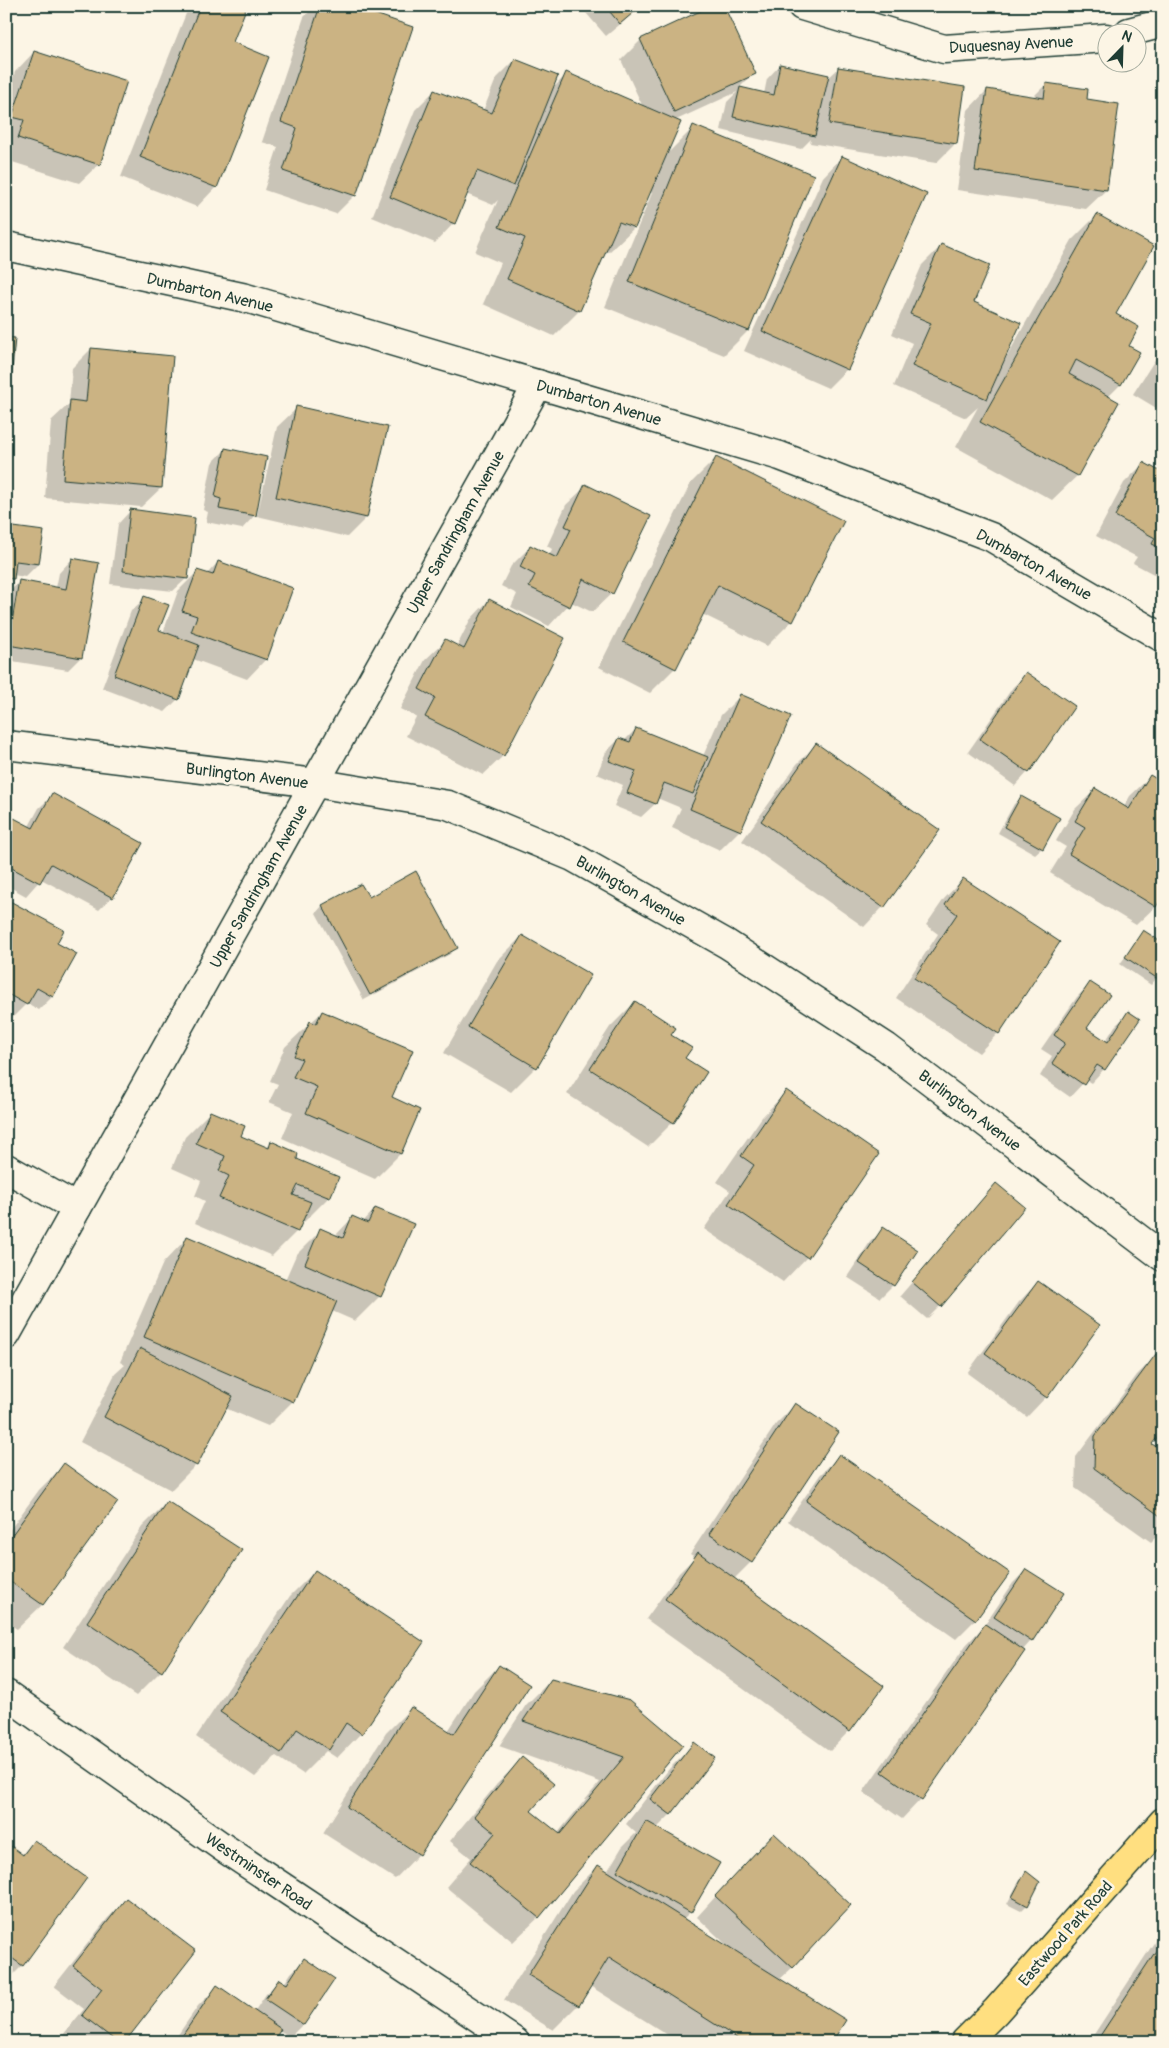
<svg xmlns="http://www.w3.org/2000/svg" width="1169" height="2048" viewBox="0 0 1169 2048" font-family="Pangolin,sans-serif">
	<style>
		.shadow { fill: #0003 }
		.building { fill: #cbb383; stroke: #1f3d34 }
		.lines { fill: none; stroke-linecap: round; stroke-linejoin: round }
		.minor-casing { stroke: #1f3d34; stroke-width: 31 }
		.major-casing { stroke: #1f3d34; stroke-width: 31 }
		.minor { stroke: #fcf5e5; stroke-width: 28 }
		.major { stroke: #ffdf80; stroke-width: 28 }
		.labels { text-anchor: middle; stroke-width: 5; stroke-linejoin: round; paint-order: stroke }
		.street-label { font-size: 16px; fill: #1f3d34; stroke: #fcf5e5 }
	</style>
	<rect width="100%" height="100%" fill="#fcf5e5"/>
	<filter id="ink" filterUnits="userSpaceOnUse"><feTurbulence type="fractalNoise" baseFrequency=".02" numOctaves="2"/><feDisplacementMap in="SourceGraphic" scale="10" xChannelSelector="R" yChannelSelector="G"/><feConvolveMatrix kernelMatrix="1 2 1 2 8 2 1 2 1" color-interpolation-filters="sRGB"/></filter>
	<g filter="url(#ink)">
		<!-- shadow -->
		<g class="shadow">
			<path d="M189,6h57l-15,37 -15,144 -19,20 -76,-30z"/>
			<path d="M315,6h34l6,189 -19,19 -72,-24 14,-43 -16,-5 42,-125z"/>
			<path d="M580,6h62l-36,30z"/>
			<path d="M714,6l40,67 -15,15 25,6 3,-15 13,-14 46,15 13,-12 125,20 -9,56 -19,19 -126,-20 1,-4 -10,10 -80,-19 6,-28 10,-10 -63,29 -8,34 28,-28 54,204 -24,24 -119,-48 47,-114 -2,-1 -16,36 -25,24 -4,-1 -26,60 -25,25 -71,-32 18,-41 -26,-11 23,-52 -5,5 -27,-11 -12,29 -19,20 -63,-26 43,-107 19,-19 49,20 13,-32 19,-19 37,29 15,-15 76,33 -22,-47 20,-20z"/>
			<path d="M34,52l65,112 -20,19 -73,-23v-62l9,-26z"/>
			<path d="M1046,84l40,16 31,5 -11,85 -20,19 -129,-19 11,-80 19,-20 46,7z"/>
			<path d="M842,157l5,212 -19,19 -84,-37 79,-174z"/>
			<path d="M1097,215l17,100 13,31 11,6 -18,33 -12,12 10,6 -41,73 -25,24 -96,-53 22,-40 -12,11 -72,-32 18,-43 -20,-9 30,-69 20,-20 63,115 67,-120z"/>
			<path d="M1163,347v65l-30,-18z"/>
			<path d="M91,349l81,8 -11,131 -20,19 -96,-9 6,-77 18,-17 3,-36z"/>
			<path d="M297,408l69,110 -19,19 -90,-21 20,-89z"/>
			<path d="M225,450l30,65 -13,14 -36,-7 2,-10 -5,-2 9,-47z"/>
			<path d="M716,458l76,163 -25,25 -65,-32 -27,54 -25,25 -51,-26 92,-184z"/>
			<path d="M1143,464l20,10v105l-30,-16 4,-6 -41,-21 28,-53z"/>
			<path d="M586,486l26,107 -20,19 -21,-10 -22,24 -38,-19 6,-13 -16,-8 10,-20 19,-19 19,9 3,-7 -5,-3 19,-41z"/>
			<path d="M131,510l56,68 -14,13 -63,-7 8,-60z"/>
			<path d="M6,527l36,5 -4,32 -13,13 -12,-2v3l-7,7z"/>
			<path d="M72,559l9,98 -13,13 -62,-10v-65l13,-13 37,6 3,-15z"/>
			<path d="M218,562l48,97 -19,20 -54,-20 -15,40 -13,13 -63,-24 29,-77 14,-13 12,32 6,3 15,-42 20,-20 9,3z"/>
			<path d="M489,600l74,38 -60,118 -20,19 -77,-39 10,-19 -16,-8 25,-49 20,-19 12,5 13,-26z"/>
			<path d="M1027,674l46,33 -45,65 -13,14 -47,-34 45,-65z"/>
			<path d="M740,696v134l-20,20 -48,-22 9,-20 -24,-10 -2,6 -14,13 -27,-11 9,-21 -26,-11 9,-22 13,-13 5,2 12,-12 67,27 18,-41z"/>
			<path d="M816,745l67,162 -19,20 -122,-86 55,-77z"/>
			<path d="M1150,777l6,129 -20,19 -86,-52 16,-26 -10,-6 19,-32 20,-19 29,17 6,-11z"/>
			<path d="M53,795l59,102 -13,13 -58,-31 -15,17 -20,-11v-58l8,-7 14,8 11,-20z"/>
			<path d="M1021,798l21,50 -7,6 -37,-21 16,-29z"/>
			<path d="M963,879l35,154 -19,20 -83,-55 42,-64 -12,-9 18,-26z"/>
			<path d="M361,886l7,12 88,50 -6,6 -86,46 -48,-87 6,-7z"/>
			<path d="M6,900l49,43 20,12 -23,42 -13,13 -12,-7 -14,14 -7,-3z"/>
			<path d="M1143,932l20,38 -12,15 -31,-21z"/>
			<path d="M522,936l14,131 -25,25 -67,-39 53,-92z"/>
			<path d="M1090,984l-5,45 20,13 10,-16 14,-13 -25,56 -13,14 -5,-3 -16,17 -30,-21 12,-20 -11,-7 36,-52z"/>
			<path d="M635,1002l34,33 15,24 21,14 -32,49 -25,25 -81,-53 43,-67z"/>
			<path d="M322,1012l68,85 29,13 -19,44 -25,25 -93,-41 11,-26 -24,-10 9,-18 -8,-3 15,-34z"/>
			<path d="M786,1092l21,165 -24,25 -79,-53 26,-38 -13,-9 45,-65z"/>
			<path d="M210,1112l29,24 27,12 6,-5 23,17 34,37 -25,25 -3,-1 -4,10 -25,25 -77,-33 10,-22 -10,-5 6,-15 -29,-13 13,-31z"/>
			<path d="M996,1185l-56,121 -13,13 -27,-23z"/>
			<path d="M375,1209l5,87 -25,25 -23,-10 -40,91 -24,24 -43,-18 -29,57 -25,25 -91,-48 35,-68 10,-9 -5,-3 43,-99 24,-25 98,42 11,-25 25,-25 14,6 18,-19 10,5z"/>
			<path d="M884,1229l32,21 -23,35 -13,13 -33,-21 23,-35z"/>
			<path d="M1038,1282l60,43 -52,72 -19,20 -60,-44 52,-71z"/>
			<path d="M1156,1356l-6,88 13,9v77l-12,12 -76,-54 1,-31 61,-82z"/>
			<path d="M795,1405l-44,157 -17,17 115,152 -19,20 -184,-132 33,-46 16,-16 -5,-3 86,-130z"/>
			<path d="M839,1456l169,118 -33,46 -19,19 -168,-118 32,-46z"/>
			<path d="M64,1465l52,38 -74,102 -25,24 -11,-7v-87l33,-45z"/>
			<path d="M167,1502l-6,169 -25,25 -73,-49 79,-120z"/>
			<path d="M1026,1570l5,71 -9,10 -101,148 -19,20 -39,-27 103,-147 18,-19 29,-43z"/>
			<path d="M315,1571l46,162 -24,25 -11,-7 -23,23 -27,-18 -21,21 -59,-40 94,-141z"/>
			<path d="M499,1666l-80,188 -24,25 -72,-46 63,-100 25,-25 37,23 26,-40z"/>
			<path d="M551,1680l130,65 -143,173 -25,24 -67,-55 25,-29 -21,-17 47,-57 25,-25 7,53 28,22 43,-52 -101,-36 27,-41z"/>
			<path d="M694,1744l19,14 -43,57 -13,13 61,35 -28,49 -7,7 49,31 -35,-33 57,-63 39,113 -14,13 52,62h-152l-89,-56 -12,19 -25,25 -49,-30 69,-109 25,-25 9,6 15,-25 14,-14 -10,-9 43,-55z"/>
			<path d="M34,1842l-11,123 -17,17v-136l15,9z"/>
			<path d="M1026,1873l1,32 -6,6 -14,-7 13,-25z"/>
			<path d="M126,1900l-2,142h-52l-9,-7 21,-26 -30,-23 53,-67z"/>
			<path d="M1163,1929v113h-74z"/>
			<path d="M304,1960l-1,64 -13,13 -11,-7 -8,12h-98l25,-36 19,-19 37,25 12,-18 13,-13 5,3 7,-11z"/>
		</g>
		<!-- building -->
		<g class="building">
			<path d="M200,6h47l-14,36 36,15 -52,131 -77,-31z"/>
			<path d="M320,6h32l61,21 -57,169 -73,-25 14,-43 -16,-6z"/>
			<path d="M605,6h36l-21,18z"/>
			<path d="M711,6h13l32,68 -82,38 -34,-73z"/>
			<path d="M34,51l93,30 -27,84 -82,-27 6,-18 -12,-3z"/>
			<path d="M515,59l43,17 -44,110 -37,-15 -22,53 -65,-27 44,-107 58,23z"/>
			<path d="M780,64l49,11 -14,61 -82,-19 7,-30 34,8z"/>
			<path d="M838,67l127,20 -8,57 -128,-20z"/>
			<path d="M566,72l115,50 -46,106 -16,-6 -39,89 -73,-32 18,-41 -26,-11z"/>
			<path d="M1046,83l42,6 -1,10 32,5 -12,86 -132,-19 12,-82 57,9z"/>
			<path d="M693,125l121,50 -65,156 -120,-49z"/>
			<path d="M842,156l85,38 -79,176 -86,-39z"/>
			<path d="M1097,214l57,32 -38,68 23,13 -10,19 11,6 -19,33 -45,-25 -7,14 50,28 -41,74 -98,-54z"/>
			<path d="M941,244l49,21 -16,37 47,21 -34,76 -75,-33 19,-43 -21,-9z"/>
			<path d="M6,337l9,1 -4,43 -5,-1z"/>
			<path d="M91,348l82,8 -11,132 -99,-9 7,-79 16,2z"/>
			<path d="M1163,360v12l-6,-3z"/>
			<path d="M296,406l92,21 -21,91 -91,-21z"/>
			<path d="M225,448l42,9 -11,59 -37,-7 2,-10 -6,-2z"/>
			<path d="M716,457l128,64 -51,101 -75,-37 -42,84 -53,-27z"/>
			<path d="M1143,462l20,11v76l-11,-5 3,-6 -40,-22z"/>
			<path d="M585,484l66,32 -38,78 -30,-15 -13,28 -41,-20 6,-12 -15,-8 10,-22 27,13 14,-29 -6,-3z"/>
			<path d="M130,509l65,9 -7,61 -65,-8z"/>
			<path d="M6,526l38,5 -5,33 -23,-3 -2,18 -8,-1z"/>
			<path d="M72,558l27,5 -17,95 -74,-13 11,-65 47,9z"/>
			<path d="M218,561l75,27 -26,72 -76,-28 6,-16 -15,-5 15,-41 16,5z"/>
			<path d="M144,596l25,9 -10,25 40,15 -20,55 -65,-25z"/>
			<path d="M489,599l76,39 -61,118 -79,-39 10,-19 -16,-9 26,-50 19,10z"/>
			<path d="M1026,672l49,34 -46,67 -49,-34z"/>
			<path d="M740,694l51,22 -50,115 -51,-22z"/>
			<path d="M636,728l72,29 -15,37 -29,-11 -8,21 -29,-11 9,-22 -27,-10 10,-23 11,4z"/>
			<path d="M816,743l124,87 -56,78 -123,-87z"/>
			<path d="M1150,775l13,8v113l-7,11 -87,-53 16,-27 -10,-6 20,-33 34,21z"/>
			<path d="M52,793l91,50 -30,55 -62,-34 -11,19 -34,-18v-33l8,-14 19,10z"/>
			<path d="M1021,796l39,22 -17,31 -39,-22z"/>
			<path d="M416,871l42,77 -88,47 -48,-90 39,-21 8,13z"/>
			<path d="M963,878l97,64 -61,92 -85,-56 43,-64 -12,-9z"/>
			<path d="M6,899l58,31 -7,13 20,11 -24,43 -16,-9 -10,17 -21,-12z"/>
			<path d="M1143,930l20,13v30l-5,6 -33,-22z"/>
			<path d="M522,935l69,40 -54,93 -69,-41z"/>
			<path d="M1090,982l20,13 -23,33 21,14 20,-31 12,8 -35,51 -8,-5 -13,20 -32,-22 13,-20 -11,-8z"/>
			<path d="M635,1001l41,27 -5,7 21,13 -7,10 22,14 -33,51 -84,-54z"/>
			<path d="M322,1011l91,39 -21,47 28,13 -19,44 -95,-41 11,-26 -24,-10 9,-18 -8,-3 16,-35 6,3z"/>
			<path d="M6,1055l5,2 -5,9z"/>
			<path d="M786,1090l93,64 -71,104 -80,-54 26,-39 -13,-9z"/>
			<path d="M210,1111l35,15 -4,10 28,12 2,-7 27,12 -1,6 42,18 -9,21 -32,-13 -5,10 18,7 -13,30 -79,-34 10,-22 -10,-5 6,-15 -29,-13z"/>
			<path d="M996,1183l29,24 -84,100 -29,-25z"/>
			<path d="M375,1208l39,16 -33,73 -76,-33 15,-36 23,10 9,-22 16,7z"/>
			<path d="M883,1227l35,23 -24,36 -35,-23z"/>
			<path d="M187,1236l150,65 -43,101 -150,-65z"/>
			<path d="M1038,1281l62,44 -53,73 -62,-45z"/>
			<path d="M140,1348l93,48 -36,70 -93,-49z"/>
			<path d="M1156,1354l7,5v71l-11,14 11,7v67l-69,-50 1,-32z"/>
			<path d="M795,1403l44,29 -87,131 -43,-29z"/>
			<path d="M839,1454l171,119 -34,47 -170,-119z"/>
			<path d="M64,1463l54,39 -75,103 -37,-26v-36z"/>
			<path d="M167,1501l75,49 -80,122 -75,-50z"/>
			<path d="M698,1552l186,134 -34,46 -185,-133z"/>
			<path d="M1026,1569l38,24 -32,49 -38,-25z"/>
			<path d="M315,1570l109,72 -62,92 -16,-11 -17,27 -32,-21 -16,24 -61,-41z"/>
			<path d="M985,1624l40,27 -103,149 -40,-28z"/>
			<path d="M499,1665l31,20 -110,170 -73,-48 64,-100 43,27z"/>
			<path d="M551,1679l79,21 53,45 -144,173 -69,-56 25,-29 -21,-17 48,-59 32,27 -23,27 29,23 64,-77 -101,-36z"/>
			<path d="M694,1742l21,16 -44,57 -21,-16z"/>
			<path d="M646,1821l74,42 -29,50 -74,-42z"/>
			<path d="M774,1833l77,72 -58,63 -78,-72z"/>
			<path d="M34,1840l53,38 -64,88 -17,-12v-109l1,-2 16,12z"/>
			<path d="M598,1865l248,155 -14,22h-89l-134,-85 -30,49 -51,-31z"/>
			<path d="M1026,1871l14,11 -12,24 -16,-9z"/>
			<path d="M126,1898l70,53 -71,91h-8l-35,-27 20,-26 -29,-23z"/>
			<path d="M1163,1940v102h-67z"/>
			<path d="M304,1958l31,21 -31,46 -39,-26 14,-20 8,5z"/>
			<path d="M217,1985l64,44 -8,13h-95z"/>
		</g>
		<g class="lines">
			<defs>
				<g id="minor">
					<path d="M802,6l142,43 162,-11"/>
					<path d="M1129,32l34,-9"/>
					<path d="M6,246l240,52 534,158 211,81 172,101"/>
					<path d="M6,745l309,38 133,22 125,52 154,87 159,103 277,210"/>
					<path d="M6,1168l71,40"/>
					<path d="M6,1335l532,-951"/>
					<path d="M6,1694l215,152 294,196"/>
				</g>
				<path id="major" d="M965,2042l31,-31 167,-189"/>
			</defs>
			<!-- minor casing -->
			<use href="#minor" class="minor-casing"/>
			<!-- major casing -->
			<use href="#major" class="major-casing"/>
			<!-- minor -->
			<use href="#minor" class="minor"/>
			<!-- major -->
			<use href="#major" class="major"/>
		</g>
	</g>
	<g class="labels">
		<!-- street labels -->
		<g class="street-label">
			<text transform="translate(1011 44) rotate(-3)" y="6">Duquesnay Avenue</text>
			<text transform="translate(210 292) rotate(13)" y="6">Dumbarton Avenue</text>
			<text transform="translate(599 402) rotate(16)" y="6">Dumbarton Avenue</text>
			<text transform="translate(455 532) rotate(-61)" y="6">Upper Sandringham Avenue</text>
			<text transform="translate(1034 564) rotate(29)" y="6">Dumbarton Avenue</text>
			<text transform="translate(247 775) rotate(7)" y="6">Burlington Avenue</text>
			<text transform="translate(258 886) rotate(-61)" y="6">Upper Sandringham Avenue</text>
			<text transform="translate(631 890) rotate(30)" y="6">Burlington Avenue</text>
			<text transform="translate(970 1110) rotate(37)" y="6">Burlington Avenue</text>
			<text transform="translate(259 1871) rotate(34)" y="6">Westminster Road</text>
			<text transform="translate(1065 1933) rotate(-49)" y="6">Eastwood Park Road</text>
		</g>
	</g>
	<!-- margin -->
	<rect width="1169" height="2048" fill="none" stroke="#fcf5e5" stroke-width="25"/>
	<rect x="12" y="12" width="1144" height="2023" fill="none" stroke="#1f3d34" stroke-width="2" filter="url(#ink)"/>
	<!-- north arrow -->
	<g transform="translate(1122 48) rotate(23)"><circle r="24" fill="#fcf5e5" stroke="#a4ab9e"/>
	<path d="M0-4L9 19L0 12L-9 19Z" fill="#1f3d34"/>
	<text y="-8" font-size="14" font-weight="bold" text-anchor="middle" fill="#1f3d34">N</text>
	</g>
</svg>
